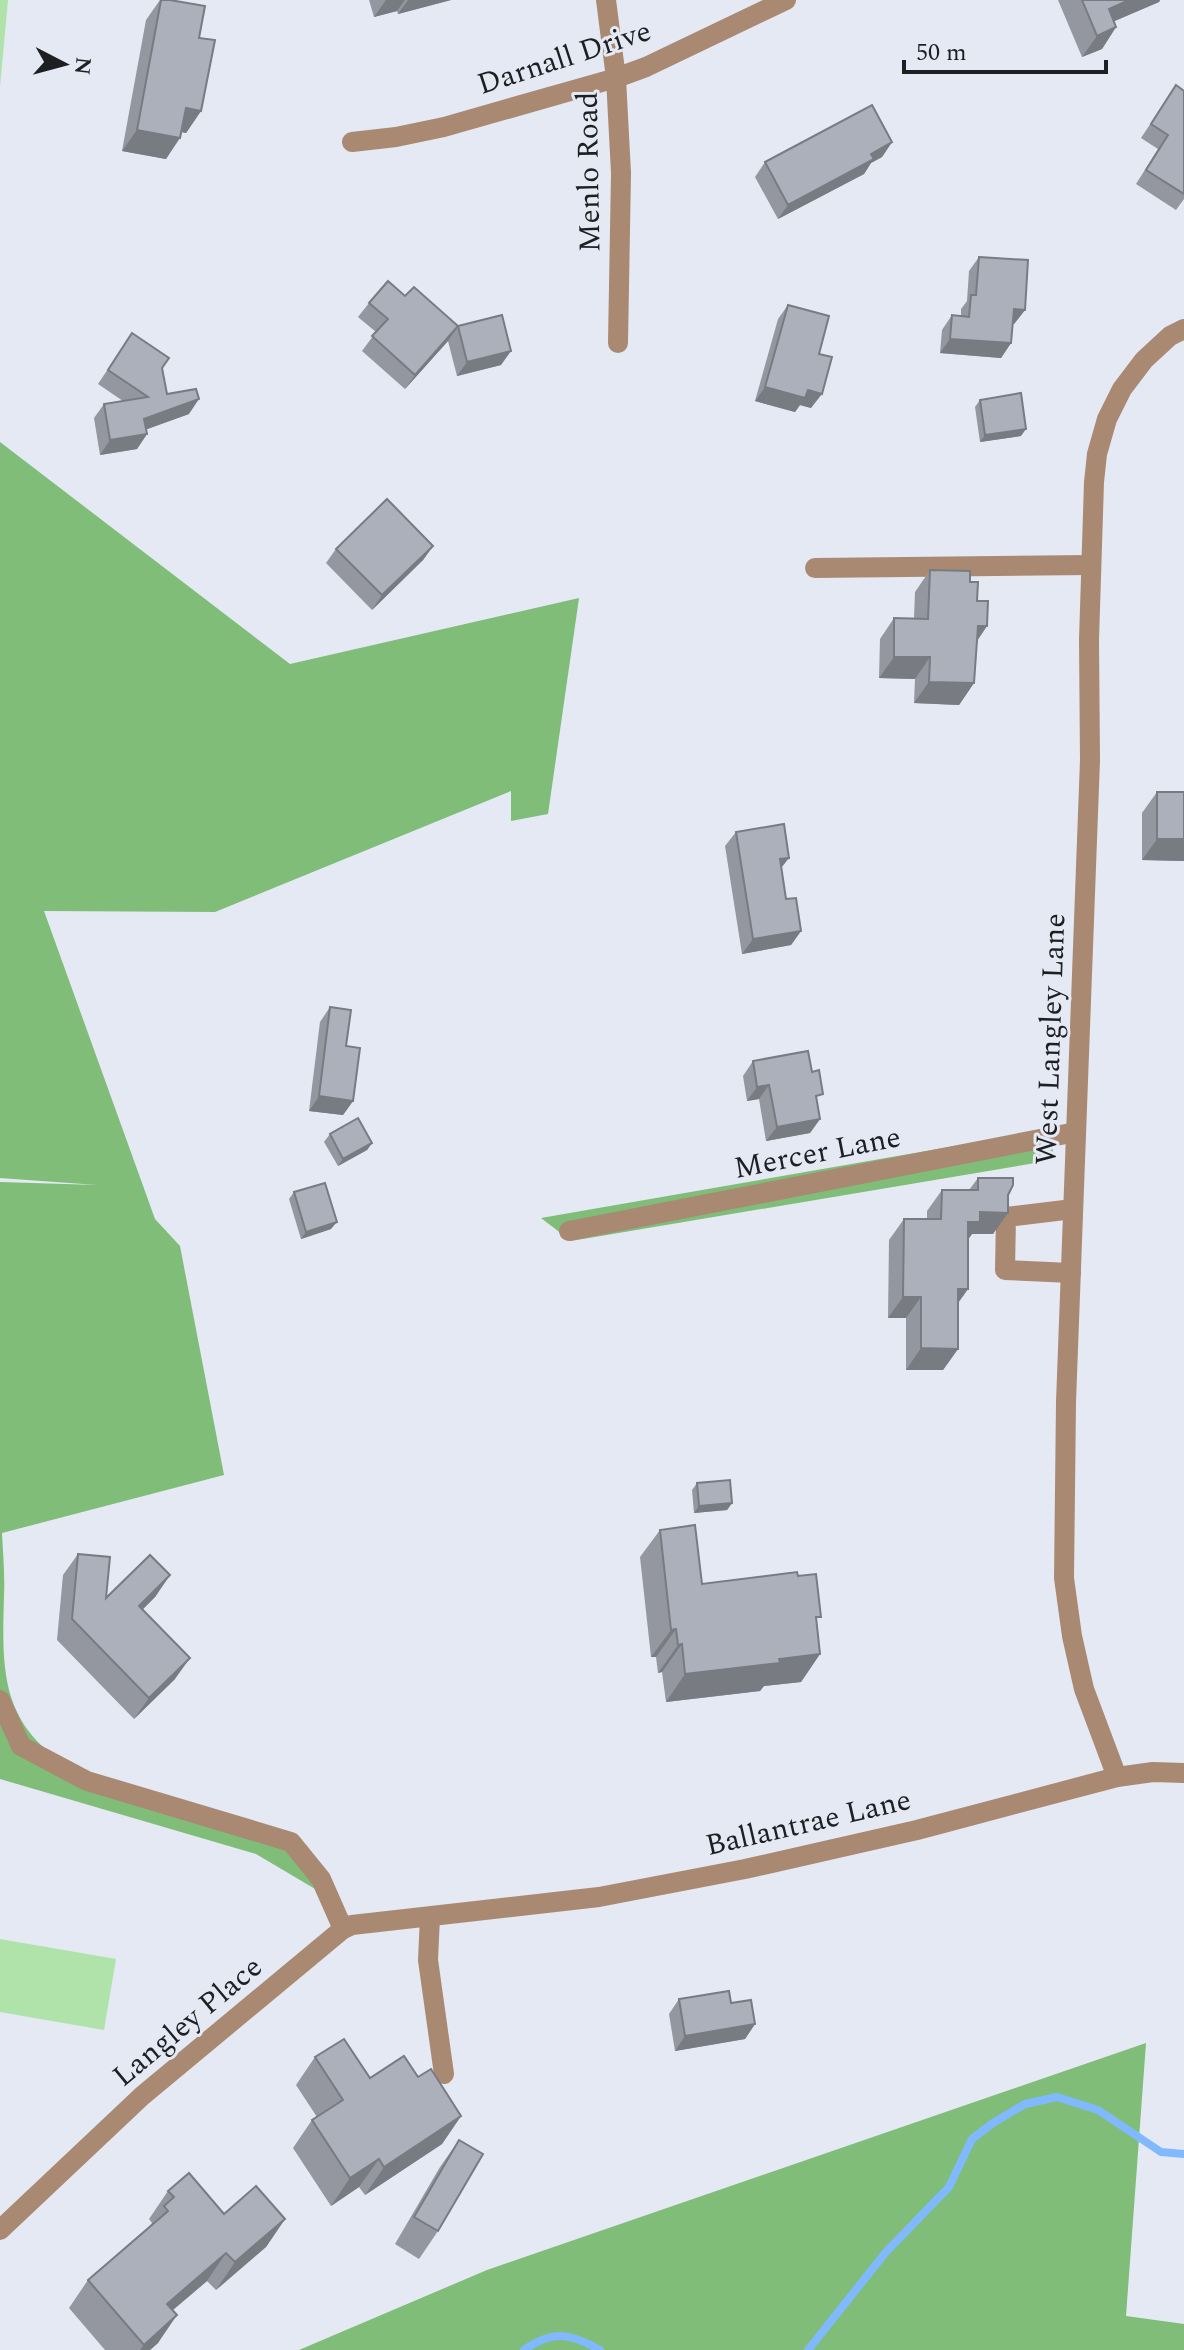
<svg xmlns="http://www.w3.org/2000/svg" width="1184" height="2350" viewBox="0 0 1184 2350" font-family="Spectral,serif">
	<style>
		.green { fill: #afe3aa }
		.forest { fill: #7fbd79 }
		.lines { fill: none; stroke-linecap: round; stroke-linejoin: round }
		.stream { stroke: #81b9fe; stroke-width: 8 }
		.minor { stroke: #aa8972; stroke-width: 20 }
		.wall { fill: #9497a0 }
		.shaded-wall { fill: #787b82 }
		.building { fill: #acb0ba; stroke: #787b82; stroke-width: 2 }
		.labels { text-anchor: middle; stroke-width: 6; stroke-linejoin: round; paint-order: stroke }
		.street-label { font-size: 30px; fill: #1e1f23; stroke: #e4e9f4 }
	</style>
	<rect width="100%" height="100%" fill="#e4e9f4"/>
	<!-- green -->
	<g class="green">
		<path d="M0,0h8l-8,87z"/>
		<path d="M0,1939l116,20 -12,71 -104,-18z"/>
	</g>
	<!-- forest -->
	<g class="forest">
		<path d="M0,442l290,222 289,-66 -31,216 -37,7v-30l-296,121 -171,-1 111,308 25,27 44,229 -222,58c1,21 3,42 2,63 -2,73 -4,125 62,169l241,81 32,49 -30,-38 -226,-79 -53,-33 -30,-54v-509l97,3 -97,-7z"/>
		<path d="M1053,1129v31l-482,81 -30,-23z"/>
		<path d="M0,1708l26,41 259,96 42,51 -71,-42 -256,-75z"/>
		<path d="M1146,2043l-20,273 58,8v26h-885l188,-80z"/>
	</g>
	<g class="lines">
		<!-- stream -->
		<g class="stream">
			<path d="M524,2350c29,-20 46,-17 76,0"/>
			<path d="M808,2350l78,-98 63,-65 23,-48 21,-16 32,-19 32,-7 41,13 63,42 23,2"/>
		</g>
		<!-- minor -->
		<g class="minor">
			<path d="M606,0l10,78 5,95 -3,170"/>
			<path d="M352,142l44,-5 48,-10 172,-49 30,-11 140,-67"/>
			<path d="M815,568l276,-3"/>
			<path d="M569,1231l507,-99"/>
			<path d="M1071,1273l-66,-3 1,-53 67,-8"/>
			<path d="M0,1700l21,46 66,35 204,61 30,37 22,50"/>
			<path d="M1117,1777l-33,-88 -12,-53 -8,-58 2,-176 24,-642 -1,-120 5,-158 3,-28 10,-35 15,-30 22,-29 26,-24 14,-7"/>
			<path d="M430,1917l-2,43 16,114"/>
			<path d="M0,2230l142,-134 201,-167 9,-4 247,-28 146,-28 172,-39 200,-53 36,-5 31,1"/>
		</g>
	</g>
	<!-- wall -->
	<g class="wall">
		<path d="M160,0h10l29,38 2,73 -15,22 -4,-1 -16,27 -44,-8 24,-131z"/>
		<path d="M369,0h82l-53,14 -1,-3 -23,6z"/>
		<path d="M1058,0h102l-1,2 -45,19 2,6 -14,22 -20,8z"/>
		<path d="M1176,85l8,6v108l-8,11 -40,-26 22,-35 -17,-11z"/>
		<path d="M892,142l-10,15 -11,6 -7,11 -86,45 -23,-42 10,-15z"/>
		<path d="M979,257l46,53 -11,14h-1l-2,19 -10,15 -61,-5 2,-23 10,-15 9,1v-7l6,-8 2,-30z"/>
		<path d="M414,287l87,78 -44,11 -9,-35 -43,48 -43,-38 14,-19 -18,-15 11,-14 36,-7z"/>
		<path d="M788,305l31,49 -8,54 -11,-3 -5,7 -40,-11 23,-82z"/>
		<path d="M132,333l30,35 5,26 22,20 -43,15 1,5 -10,15 -37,6 -6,-37 10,-14 19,-3 -25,-17z"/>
		<path d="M980,400l41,36 -41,6 -5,-35z"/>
		<path d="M433,546l-10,14 -51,50 -46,-47 10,-14z"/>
		<path d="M930,570l40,12 17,44 -10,15 -3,42 -15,22 -45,-2 1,-24 -36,-1 1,-39 14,-21h20l1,-26z"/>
		<path d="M1157,792l27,69 -42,-1v-47z"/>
		<path d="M736,832l45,36 5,31 15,32 -10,14 -49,9 -17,-108z"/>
		<path d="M330,1007l16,39 7,55 -10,14 -34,-4 11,-89z"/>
		<path d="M753,1061l64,42 3,16 -10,14 -44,8 -7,-42 -12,2 -4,-25z"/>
		<path d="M330,1134l42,9 -5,7 -29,16 -14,-24z"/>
		<path d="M978,1178l30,17 -15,39h-21l-4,5v50l-10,14v46l-15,21h-37v-52h-18l1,-78 15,-21h23v-8l15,-21h27z"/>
		<path d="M294,1192l37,37 -30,10 -12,-40z"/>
		<path d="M697,1483l35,20 -5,7 -33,3 -2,-23z"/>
		<path d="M660,1530l42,54 96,-8 19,46 3,32 -19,28 -37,4 -4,5 -94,11 -4,-30 -4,1 -2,-16h-5l-11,-100z"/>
		<path d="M78,1554l28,44 64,-23 -15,22 -13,13 33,69 -41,40 -77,-79 6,-65z"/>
		<path d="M679,1999l52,4 24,21 -10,15 -70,12 -6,-37z"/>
		<path d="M315,2057l55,21 48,-1 43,39 -19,28 -77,51 -6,-8 -28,19 -38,-58 19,-28 5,-3 -21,-32z"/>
		<path d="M459,2140l-21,91 -19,28 -24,-15 45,-77z"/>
		<path d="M168,2191l56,23 61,5 -19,28 -50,43 -9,-9 -34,29 -15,33 -8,7h-45l-36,-42 19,-28 60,-51 4,-6 -3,-4z"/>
	</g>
	<!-- shaded-wall -->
	<g class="shaded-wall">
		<path d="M386,0h19l-8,11 -23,6z"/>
		<path d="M408,0h43l-53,14z"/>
		<path d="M1129,0h31l-1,2 -65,28 15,-21z"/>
		<path d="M1116,27l-14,22 -20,8 15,-21z"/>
		<path d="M186,108l15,3 -15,22 -15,-3z"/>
		<path d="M137,130l43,8 -14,21 -44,-8z"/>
		<path d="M892,142l-10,15 -11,6 -7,11 -86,45 10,-14z"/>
		<path d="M1014,309l11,1 -11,14 -10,-1z"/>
		<path d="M458,326l-10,15 -43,48 10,-14z"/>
		<path d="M950,339l61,4 -10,15 -61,-5z"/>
		<path d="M511,351l-10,14 -44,11 10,-14z"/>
		<path d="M765,387l43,3 14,4 -11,14 -11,-3 -5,7 -40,-11z"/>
		<path d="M199,399l-10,15 -55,20 10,-15z"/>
		<path d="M1026,429l-5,7 -41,6 5,-7z"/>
		<path d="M147,434l-10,15 -37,6 10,-15z"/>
		<path d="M433,546l-10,14 -51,50 10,-15z"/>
		<path d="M978,626h9l-15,22z"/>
		<path d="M894,657h36l-15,22 -36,-1z"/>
		<path d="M929,682l45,1 -15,22 -45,-2z"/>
		<path d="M1157,839h27v22l-42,-1z"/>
		<path d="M789,858l-11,14 2,-13z"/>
		<path d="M801,931l-10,14 -49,9 11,-15z"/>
		<path d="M769,1085l-10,14 -12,2 10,-14z"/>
		<path d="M319,1096l34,5 -10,14 -34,-4z"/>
		<path d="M820,1119l-10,14 -44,8 11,-14z"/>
		<path d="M372,1143l-5,7 -29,16 5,-7z"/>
		<path d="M980,1212l28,1 -15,21h-21l-7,10 3,-22z"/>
		<path d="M337,1222l-6,7 -30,10 5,-7z"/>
		<path d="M958,1289h10l-15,21z"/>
		<path d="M903,1297h18l-15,21h-18z"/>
		<path d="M921,1348l37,1 -15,21h-37z"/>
		<path d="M732,1503l-5,7 -33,3 5,-7z"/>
		<path d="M170,1575l-15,22 -31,31 15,-22z"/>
		<path d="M676,1629l-20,28h-5l20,-27z"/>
		<path d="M682,1644l-20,28 -4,1 20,-28z"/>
		<path d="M820,1654l-19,28 -37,4 -4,5 -94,11 19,-28 94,-15z"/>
		<path d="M190,1658l-15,21 -41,40 15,-21z"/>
		<path d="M755,2024l-10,15 -70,12 10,-15z"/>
		<path d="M461,2116l-19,28 -77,51 19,-28z"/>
		<path d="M379,2159l-20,28 -28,19 19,-28z"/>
		<path d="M285,2219l-19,28 -50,43 19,-28z"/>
		<path d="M226,2253l-19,28 -59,50 19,-27z"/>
		<path d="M177,2315l-19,28 -8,7h-10l4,-5z"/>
	</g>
	<!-- building -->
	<g class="building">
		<path d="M161,0h9l35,6 -6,32 16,2 -14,71 -15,-3 -6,30 -43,-8z"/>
		<path d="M1082,0h47l-20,9 7,18 -19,9z"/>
		<path d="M1176,85l8,6v103l-38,-24 22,-35 -17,-11z"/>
		<path d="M872,105l20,37 -21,12 3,5 -86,46 -23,-43z"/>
		<path d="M979,257l49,3 -3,50 -11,-1 -3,34 -61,-4 2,-24 17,2 2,-22h5z"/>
		<path d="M388,281l17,15 9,-9 44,39 -43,49 -43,-39 16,-17 -19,-16z"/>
		<path d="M788,305l41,11 -10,38 13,3 -10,37 -14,-4 -3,8 -40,-11z"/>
		<path d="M502,315l9,36 -44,11 -9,-36z"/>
		<path d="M132,333l37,25 -7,10 5,26 29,-5 3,10 -55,20 3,15 -37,6 -6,-36 44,-7 -40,-27z"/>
		<path d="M1021,393l5,36 -41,6 -5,-35z"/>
		<path d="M387,499l46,47 -51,49 -46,-46z"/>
		<path d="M930,570l40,1v11h8l-1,19h11l-1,25h-9l-4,57 -45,-1 1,-25h-36v-39l34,1z"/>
		<rect x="1157" y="792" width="27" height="47"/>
		<path d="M784,824l5,34 -9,1 6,40 10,-1 5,33 -48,8 -17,-107z"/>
		<path d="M330,1007l21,3 -5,36 14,2 -7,53 -34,-5z"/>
		<path d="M808,1051l4,21 7,-2 4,24 -7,2 4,23 -43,8 -8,-42 -12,2 -4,-26z"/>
		<path d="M358,1118l14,25 -29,16 -13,-25z"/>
		<path d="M978,1178h35v7l-5,10v18l-28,-1v10h-12v67h-10v60l-37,-1v-51h-18l1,-78h37l1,-29h36z"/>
		<path d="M325,1183l12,39 -31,10 -12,-40z"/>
		<path d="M730,1480l2,23 -33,3 -2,-23z"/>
		<path d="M695,1525l7,59 95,-12 1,4 18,-2 5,43h-5l4,37 -41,5 1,4 -95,11 -3,-30 -4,1 -2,-16 -5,1 -11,-100z"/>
		<path d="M78,1554l32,3 -4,41 44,-43 20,20 -31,31 51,52 -41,40 -77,-79z"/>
		<path d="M729,1991l2,12 20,-3 4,24 -70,12 -6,-37z"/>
		<path d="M344,2039l26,39 34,-22 14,21 13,-8 30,47 -77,51 -5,-8 -29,19 -38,-58 31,-20 -28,-43z"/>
		<path d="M459,2140l24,14 -45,77 -24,-14z"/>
		<path d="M189,2173l35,41 32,-28 29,33 -50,43 -9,-9 -59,51 10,11 -33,30 -56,-65 80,-69 -4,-5 10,-9 -6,-6z"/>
	</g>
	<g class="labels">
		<!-- street labels -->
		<g class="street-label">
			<text transform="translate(564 57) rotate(-18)" y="10">Darnall Drive</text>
			<text transform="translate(588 172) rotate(-91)" y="10">Menlo Road</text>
			<text transform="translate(1050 1039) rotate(-88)" y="10">West Langley Lane</text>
			<text transform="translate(817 1152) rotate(-11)" y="10">Mercer Lane</text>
			<text transform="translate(808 1822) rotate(-13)" y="10">Ballantrae Lane</text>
			<text transform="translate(187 2021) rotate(-40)" y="10">Langley Place</text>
		</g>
	</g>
	<!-- north arrow -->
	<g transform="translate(64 64) rotate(96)" stroke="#e4e9f4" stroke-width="6" paint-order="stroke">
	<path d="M0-6L14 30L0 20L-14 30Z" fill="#1e1f23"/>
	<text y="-12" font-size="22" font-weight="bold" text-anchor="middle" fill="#1e1f23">N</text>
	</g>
	<!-- scale -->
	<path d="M904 60v12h202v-12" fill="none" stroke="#1e1f23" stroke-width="4"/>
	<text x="916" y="60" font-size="24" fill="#1e1f23" stroke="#e4e9f4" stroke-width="6" paint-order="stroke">50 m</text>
</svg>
